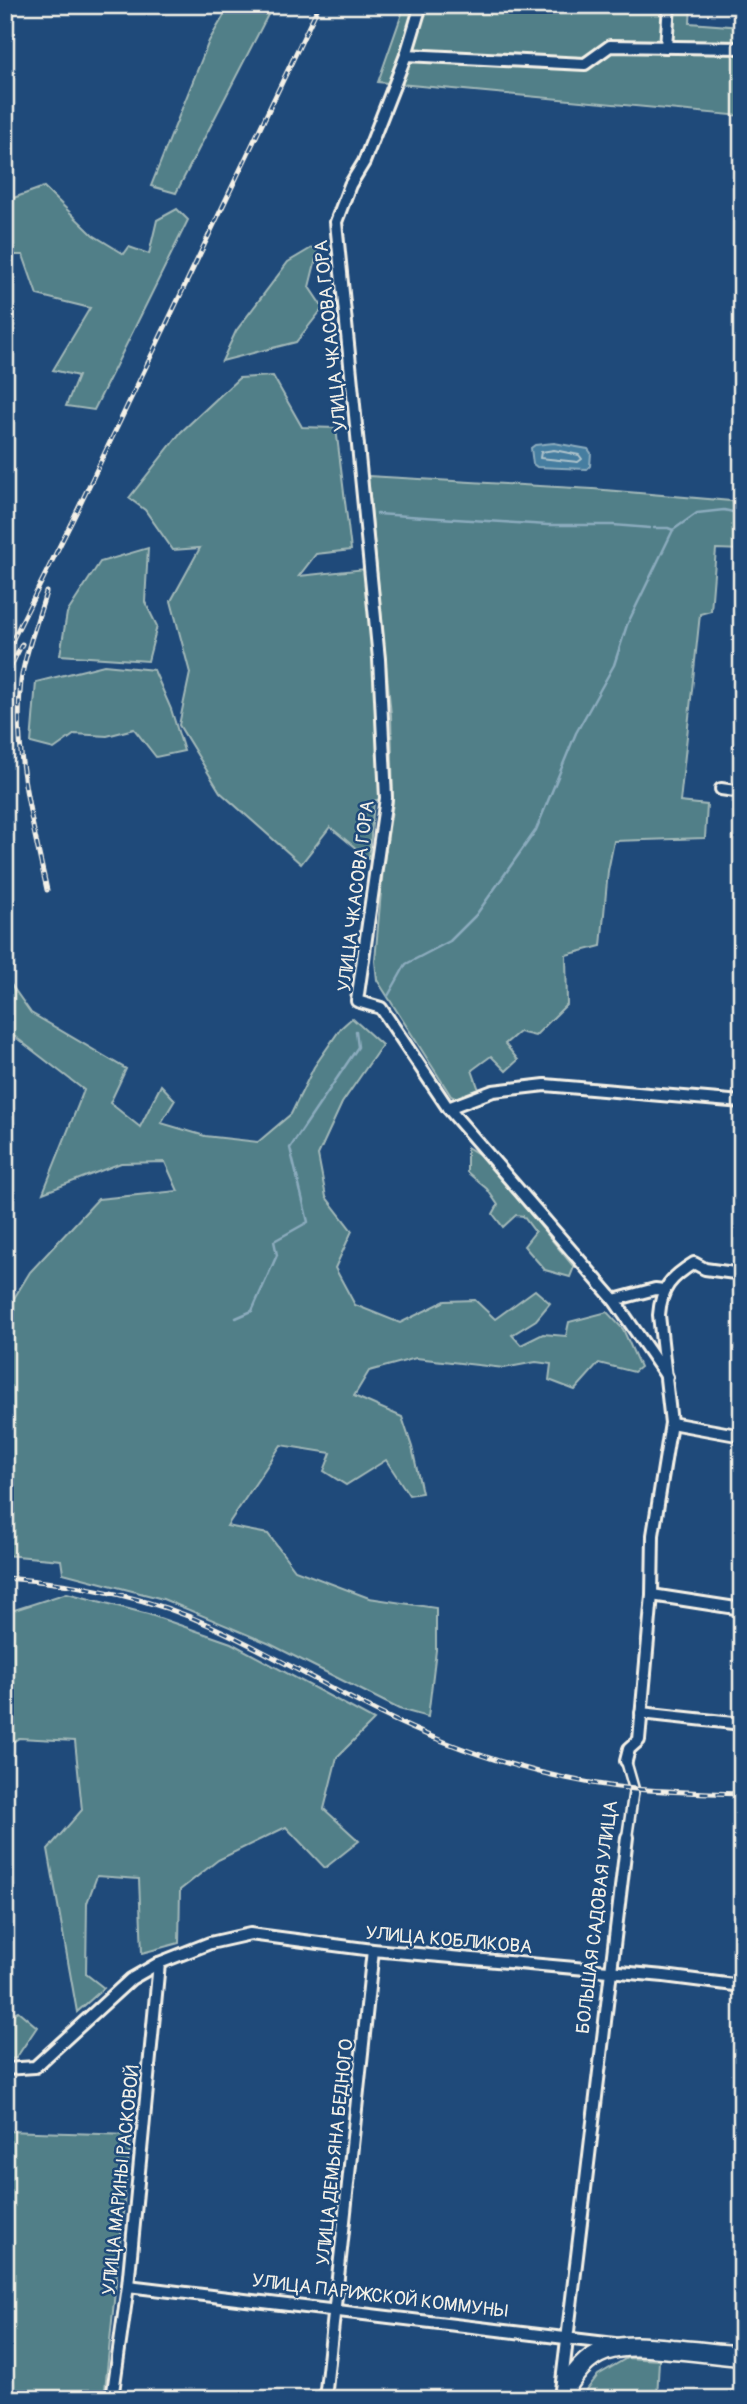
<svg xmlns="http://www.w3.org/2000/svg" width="747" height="2404" viewBox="0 0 747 2404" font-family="Pangolin,sans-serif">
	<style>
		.green { fill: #517f88; stroke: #a2b8b8; stroke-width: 2 }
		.water { fill: #457da0; stroke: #8babbd; stroke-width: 2 }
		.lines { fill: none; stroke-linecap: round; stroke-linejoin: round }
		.shore { stroke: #aec3cb; stroke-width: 2 }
		.stream { stroke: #8babbd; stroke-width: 2.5 }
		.pedestrian-casing { stroke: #f4f1e8; stroke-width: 13 }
		.minor-casing { stroke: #f4f1e8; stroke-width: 16 }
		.trunk-casing { stroke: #f4f1e8; stroke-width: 23 }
		.pedestrian { stroke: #1f4a7a; stroke-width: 8 }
		.minor { stroke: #1f4a7a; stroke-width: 10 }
		.trunk { stroke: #1f4a7a; stroke-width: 18 }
		.rail-casing { stroke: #f4f1e8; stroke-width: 5 }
		.rail { stroke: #1f4a7a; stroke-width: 2.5; stroke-dasharray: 8; stroke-linecap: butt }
		.labels { text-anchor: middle; stroke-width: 5; stroke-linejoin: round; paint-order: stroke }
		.street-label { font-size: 19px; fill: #f4f1e8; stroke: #1f4a7a }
	</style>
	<rect width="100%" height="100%" fill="#1f4a7a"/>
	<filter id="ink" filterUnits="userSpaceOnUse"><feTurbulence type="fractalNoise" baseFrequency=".0143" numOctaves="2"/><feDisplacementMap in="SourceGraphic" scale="14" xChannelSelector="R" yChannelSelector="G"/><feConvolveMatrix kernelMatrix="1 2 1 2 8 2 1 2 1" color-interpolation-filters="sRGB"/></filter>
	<g filter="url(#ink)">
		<!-- green -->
		<g class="green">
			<path d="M230,5h43l-97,188 -25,-7 58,-145z"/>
			<path d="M405,5h286l-1,18 52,4v89l-364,-34z"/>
			<path d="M44,187l49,48 31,19 5,-7 20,7 8,-34 20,-11 11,11 -94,190 -28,-4 12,-30 -25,-6 37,-62 -53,-13 -14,-40h-18v-54z"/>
			<path d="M320,243l-11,44 14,21 -27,34 -74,19 14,-30 52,-69z"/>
			<path d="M273,376l29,51 34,1 15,122 -35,4 -17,22 66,-7c8,76 19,154 15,230l-6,2 -5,58 -39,-32 -29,37 -81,-72 -41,-67 11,-52 -19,-72 29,-53 -27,2 -28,-40 -16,-12 52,-66 58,-54z"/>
			<path d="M368,476l225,13 149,13v48l-26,-1 -5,62 -11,3 -20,188 27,3 -2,33 -91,3 -6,30 -7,75 -35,9 1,49 -32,32 -16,-4 -14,12 13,16 -12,11 -15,-15 -19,14 7,20 -22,9 -6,-3 -74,-116 -2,-19 8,-93 10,-65 -2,-88z"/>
			<path d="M148,548l-3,54 12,24 -9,35 -88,-6 7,-42 33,-51z"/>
			<path d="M104,665l50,5 17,39 13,42 -28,6 -22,-28 -27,7 -32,-2 -21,15 -23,-6 5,-61z"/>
			<path d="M5,976l26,37 95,56 -16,34 30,24 21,-42 14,15 -14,23 44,13 53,6 33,-28 23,-47 27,-39 11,-10 30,27 -40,58 -24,52 8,42 26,34 -17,37 20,37 45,18 45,-22 30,-1 20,19 40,-29 15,13 -14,17 -24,15 9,10 22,-11 23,2 3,-14 38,-10 16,17 17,38 -6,5 -35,-9 -24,27 -26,-10 2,-16 -15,-2 -32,6 -88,-10 -47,13 -15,25 48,21 10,30 10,46 -13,2 -23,-35 -40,25 -22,-14 7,-18 -50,-8 -54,81 41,8 27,36 74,28 67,10v42l-8,67 -29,-8 -129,-65 -107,-45 -100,-26 -2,-13 -56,-5v-242l25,-41 68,-73 80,-8 -13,-29 -44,1 -78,30 41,-103 -79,-61z"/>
			<path d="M467,1147l18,11 89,109 -4,10 -25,-7 -21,-24 11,-14 -12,-16 -7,-1 -13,12 -10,-13 5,-9 -11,-16 -20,-17z"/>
			<path d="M67,1593l81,21 83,29 143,77 -37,37 -13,52 35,32 -34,27 -39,-41 -68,33 -38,30 -1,53 -37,10 -3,-74 -42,-3 -10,27 -1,71 18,14 -27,24 -29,-163 34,-39 -7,-69 -56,-3 -14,9v-134z"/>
			<path d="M18,2011l19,16 -21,31 -11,2v-43z"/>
			<path d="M5,2131l126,4 -27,264h-99z"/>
			<path d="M627,2358l32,2 -2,39h-77l18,-24z"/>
		</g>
		<!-- water -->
		<path class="water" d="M554,443l34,6 3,4 -1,13 -3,3 -50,-2 -4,-3 -2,-16 4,-3z"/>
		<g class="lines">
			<!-- shore -->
			<path class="shore" d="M554,450l25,5 3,4 -4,3 -38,-4 1,-6z"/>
			<!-- stream -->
			<g class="stream">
				<path d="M377,514l171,11h65l37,3"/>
				<path d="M654,528h14l5,2"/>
				<path d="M388,996l18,-32 44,-23 26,-26 60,-85 40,-97 38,-68 13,-40 46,-95 24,-17 27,-3 18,4"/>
				<path d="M236,1318l16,-7 25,-56 -3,-14 34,-19 -18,-74 68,-101 -2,-16"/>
			</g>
			<defs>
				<path id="pedestrian" d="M626,1761l8,28 -7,48"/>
				<g id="minor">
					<path d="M666,47l3,-42"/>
					<path d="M406,55l15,-50"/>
					<path d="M721,789l21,3"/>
					<path d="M448,1108l45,-17 52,-6 197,17"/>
					<path d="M614,1300l41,-11 9,1"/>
					<path d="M667,1377l-53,-77 -166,-192 -67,-100 -24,-7 29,-203 -7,-139 -43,-437 14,-37 14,-23 42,-107 179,9 25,-18 132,2"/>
					<path d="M671,1423l71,13"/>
					<path d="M652,1595l90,14"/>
					<path d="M641,1713l101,11"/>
					<path d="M626,1761l3,-12 10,-9 13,-145 1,-60 18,-112 -12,-108c2,-27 12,-38 35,-52l11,6 37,5"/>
					<path d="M5,2069l30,-2 96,-88 28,-16 51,-20 40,-9 123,16 291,26 78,10"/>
					<path d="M128,2286l487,58"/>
					<path d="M561,2390l66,-553"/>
					<path d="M112,2399l16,-113 31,-323"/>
					<path d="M325,2399l48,-449"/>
				</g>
				<path id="trunk" d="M561,2399c25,-56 57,-56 111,-50 23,2 47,5 70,7"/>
			</defs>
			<!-- pedestrian casing -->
			<use href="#pedestrian" class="pedestrian-casing"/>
			<!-- minor casing -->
			<use href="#minor" class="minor-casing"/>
			<!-- trunk casing -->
			<use href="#trunk" class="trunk-casing"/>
			<!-- pedestrian -->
			<use href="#pedestrian" class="pedestrian"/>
			<!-- minor -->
			<use href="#minor" class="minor"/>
			<!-- trunk -->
			<use href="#trunk" class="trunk"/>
			<defs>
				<g id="rail">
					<path d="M46,592c-8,29 -21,60 -25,89 -8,72 11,140 26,209"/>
					<path d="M5,655l72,-144 242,-506"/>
					<path d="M5,678l17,-34"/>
					<path d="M5,1578c70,5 142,18 206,48 79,36 153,85 234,116 58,23 128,41 190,47 36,3 71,4 107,5"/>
				</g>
			</defs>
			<!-- rail casing -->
			<use href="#rail" class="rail-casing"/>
			<!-- rail -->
			<use href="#rail" class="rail"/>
		</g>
	</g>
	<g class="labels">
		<!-- street labels -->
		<g class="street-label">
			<text transform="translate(330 336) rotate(-96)" y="7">УЛИЦА ЧКАСОВА ГОРА</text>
			<text transform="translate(355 896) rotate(-83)" y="7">УЛИЦА ЧКАСОВА ГОРА</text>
			<text transform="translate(596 1917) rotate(-83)" y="7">БОЛЬШАЯ САДОВАЯ УЛИЦА</text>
			<text transform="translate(449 1939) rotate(5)" y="7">УЛИЦА КОБЛИКОВА</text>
			<text transform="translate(334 2152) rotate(-84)" y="7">УЛИЦА ДЕМЬЯНА БЕДНОГО</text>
			<text transform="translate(120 2180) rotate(-84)" y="7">УЛИЦА МАРИНЫ РАСКОВОЙ</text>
			<text transform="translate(380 2295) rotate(7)" y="7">УЛИЦА ПАРИЖСКОЙ КОММУНЫ</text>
		</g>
	</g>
	<!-- margin -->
	<rect width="747" height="2404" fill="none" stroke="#1f4a7a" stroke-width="28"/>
	<rect x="14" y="14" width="719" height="2376" fill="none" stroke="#f4f1e8" stroke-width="2.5" filter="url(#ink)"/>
</svg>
